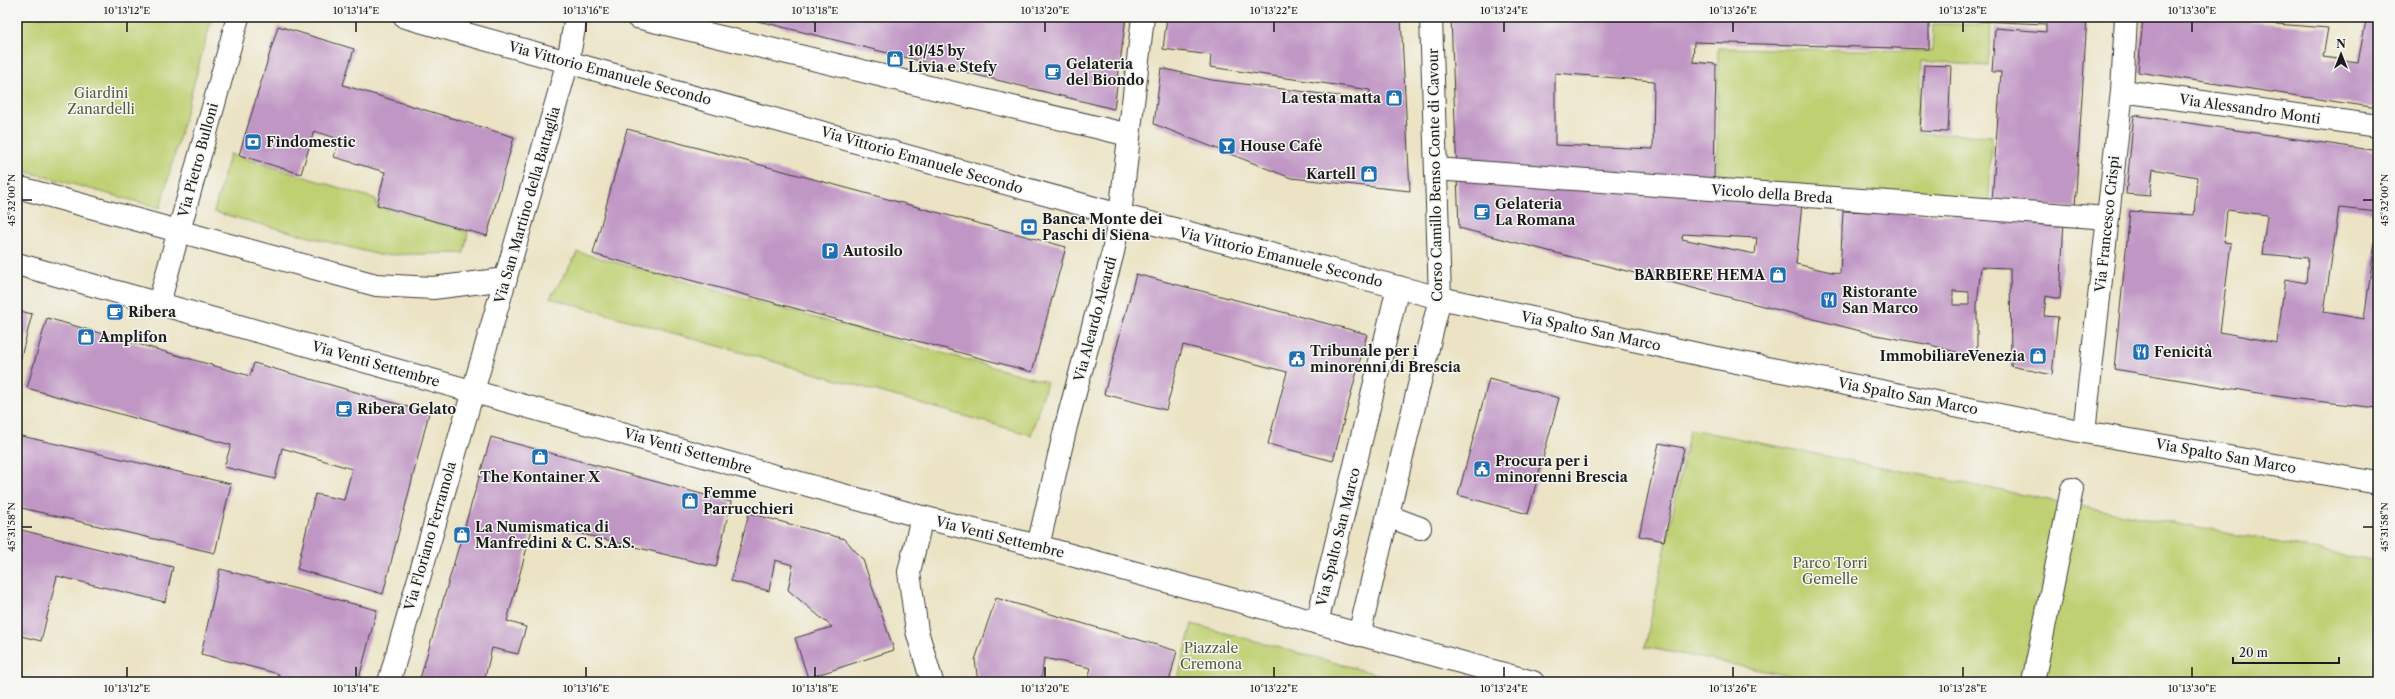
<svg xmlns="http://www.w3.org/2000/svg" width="2395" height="699" viewBox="0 0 2395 699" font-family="'Libre Caslon Text',serif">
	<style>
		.green { fill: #bfd073; stroke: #6e7648 }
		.building { fill: #c096c4; fill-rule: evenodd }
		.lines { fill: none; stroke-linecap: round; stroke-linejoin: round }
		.minor-casing { stroke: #3b3a35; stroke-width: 24 }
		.major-casing { stroke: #3b3a35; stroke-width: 24 }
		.minor { stroke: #fff; stroke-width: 22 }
		.major { stroke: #fff; stroke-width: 22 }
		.ticks { fill: none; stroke: #1c1c1c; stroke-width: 1.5 }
		.labels { text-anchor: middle; stroke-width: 3; stroke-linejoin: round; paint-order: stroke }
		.poi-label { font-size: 14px; font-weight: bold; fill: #1c1c1c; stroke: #f6f6f2; text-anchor: start }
		.street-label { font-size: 14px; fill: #1c1c1c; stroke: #f6f6f2 }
		.park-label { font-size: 14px; fill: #555b3a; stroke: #f6f6f2 }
		.neatline { fill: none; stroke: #1c1c1c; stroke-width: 1.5 }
		.ticks-label { font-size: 10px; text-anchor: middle; fill: #1c1c1c }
	</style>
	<rect width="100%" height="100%" fill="#f6f6f2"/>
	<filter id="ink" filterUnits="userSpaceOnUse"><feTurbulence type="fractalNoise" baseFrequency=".025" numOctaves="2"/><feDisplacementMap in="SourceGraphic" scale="8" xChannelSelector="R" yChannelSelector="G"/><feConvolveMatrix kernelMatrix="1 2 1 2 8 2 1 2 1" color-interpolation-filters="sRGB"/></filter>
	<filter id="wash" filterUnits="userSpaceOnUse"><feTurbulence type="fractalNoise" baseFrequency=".012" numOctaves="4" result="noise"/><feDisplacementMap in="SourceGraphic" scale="16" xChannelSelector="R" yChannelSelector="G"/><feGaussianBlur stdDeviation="0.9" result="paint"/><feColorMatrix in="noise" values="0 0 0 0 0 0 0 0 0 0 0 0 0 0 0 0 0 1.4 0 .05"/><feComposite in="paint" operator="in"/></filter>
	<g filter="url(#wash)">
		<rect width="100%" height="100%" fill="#ebe3c4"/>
		<!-- green -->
		<g class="green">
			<path d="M17,17h195l-52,191 -143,-39z"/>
			<path d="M1933,24l58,1 -3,41 -67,-5 -4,72 75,3 -3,66 -272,-20 1,-134 214,3z"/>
			<path d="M230,154l146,45v7l92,26 -4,21 -85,2 -165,-43z"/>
			<path d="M578,252l469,130 -16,53 -481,-137z"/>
			<path d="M1690,429l379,75 309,57v121h-559l-174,-35z"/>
			<path d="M1192,624l214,58h-229z"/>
		</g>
		<g id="blocks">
			<!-- building -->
			<g class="building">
				<path d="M742,17h384l-12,92z"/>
				<path d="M1167,17h234l9,174 -119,-13 -137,-54 7,-56 51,12 158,20v-10l-160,-23 1,-12 -48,-6z"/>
				<path d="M1451,17h636l-12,191 -83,-6 9,-130h-9l3,-44 51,4v-8l-117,-5v30l-235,-7 -1,20 23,2 -2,114 88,26 -6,60 44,10 3,-63 221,8 -4,80 -14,-3 -2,20 14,1 -6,58 -41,-9 -1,-98 -29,-1 -4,38v53l-46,-13 -55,-10 -417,-107zM1555,73l99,8 -1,68 -98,-4zM1683,234l74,4 -2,16 -73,-15zM1953,291l16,1v13h-16z"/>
				<path d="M2143,17h108l-1,5 78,6 -5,29 35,5 8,-41 -22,-4h34v91l-240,-36z"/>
				<path d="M278,26l76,23 -11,36 171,52 -27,99 -110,-31 8,-33 -51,-15 5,-18 -25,-8 -13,43 -62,-19z"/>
				<path d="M1924,65l27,1 -3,66 -28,-1z"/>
				<path d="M2134,115l244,36v61l-39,-4 -15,104 40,7 14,-97v186l-89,-10 -175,-29 16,-158 64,4 3,-38 -44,-8 -3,27 -24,-2zM2227,210l40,5 -5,39 46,4 -2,25 -21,-4 -8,64 -57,-11 11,-89 -7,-1z"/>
				<path d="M627,129l439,118 -34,125 -439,-118z"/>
				<path d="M1136,274l231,60 -34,127 -65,-17 19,-72 -104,-27 -17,65 -62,-16z"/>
				<path d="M17,310l15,4 -14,55h-1z"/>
				<path d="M47,318l203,58 4,-13 175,50 -46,181 -86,-25 18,-75 29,6 8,-31 -70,-21 -7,31 -51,-12 7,-22 -204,-57z"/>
				<path d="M1489,379l70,19 -31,116 -70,-19z"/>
				<path d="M17,435l214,49 -16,69 -198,-46z"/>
				<path d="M491,437l240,65 -15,65 -182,-45 -27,99 19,6 -8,27 -26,-6 -8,34h-65z"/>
				<path d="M1659,443l25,5 -20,93 -25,-5z"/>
				<path d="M749,513l96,26 18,21 31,90 -86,28 -13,-40 37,-11 -44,-37 5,-25 -18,-5 -6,31 -38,-10z"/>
				<path d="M17,529l156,38 -8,35 -108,-26 -16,65 -24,-6z"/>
				<path d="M220,569l157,41 -19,72h-81l2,-8 -78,-20z"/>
				<path d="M996,598l181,53 -8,31h-82l4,-14 -47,-10 -3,24h-63l-3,-22z"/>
				<path d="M17,676l19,6h-19z"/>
			</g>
		</g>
	</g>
	<g filter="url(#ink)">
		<use href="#blocks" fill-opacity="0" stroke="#3b3a35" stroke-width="1"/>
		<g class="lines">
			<defs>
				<g id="minor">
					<path d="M637,17l492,118"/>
					<path d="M2122,91l256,35"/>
					<path d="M1436,169l672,49"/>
					<path d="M17,187l359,98 57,3 73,-9"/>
					<path d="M159,303l79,-286"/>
					<path d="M2084,432l38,-341 4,-74"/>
					<path d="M1388,516l32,12"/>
					<path d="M922,517l-13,55 8,59 15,51"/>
					<path d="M1038,546l28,-120 47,-174 7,-37 23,-198"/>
					<path d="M1317,623l81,-336"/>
					<path d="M1359,635l81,-337 -9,-281"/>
					<path d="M389,682l168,-582 11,-39 8,-44"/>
					<path d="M2033,682l39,-193"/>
				</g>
				<g id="major">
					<path d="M405,17l715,198 320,83 262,57 382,77 294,51"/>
					<path d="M17,264l905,253 116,29 495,136"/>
				</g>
			</defs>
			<!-- minor casing -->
			<use href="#minor" class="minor-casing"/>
			<!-- major casing -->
			<use href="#major" class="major-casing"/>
			<!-- minor -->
			<use href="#minor" class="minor"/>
			<!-- major -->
			<use href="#major" class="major"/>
		</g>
	</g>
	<!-- ticks -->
	<path class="ticks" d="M127,22v10M356,22v10M586,22v10M815,22v10M1045,22v10M1274,22v10M1504,22v10M1733,22v10M1963,22v10M2192,22v10M22,200h10M2363,200h10M22,527h10M2363,527h10M127,667v10M356,667v10M586,667v10M815,667v10M1045,667v10M1274,667v10M1504,667v10M1733,667v10M1963,667v10M2192,667v10"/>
	<!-- icons -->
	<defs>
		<symbol id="shop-square" viewBox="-11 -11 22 22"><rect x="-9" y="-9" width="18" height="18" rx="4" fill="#1f6fb2" stroke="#f6f6f2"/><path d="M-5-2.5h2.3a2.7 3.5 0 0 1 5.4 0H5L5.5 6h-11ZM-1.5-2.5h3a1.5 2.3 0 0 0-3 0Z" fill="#fff"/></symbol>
		<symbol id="cafe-square" viewBox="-11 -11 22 22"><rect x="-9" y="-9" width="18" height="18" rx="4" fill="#1f6fb2" stroke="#f6f6f2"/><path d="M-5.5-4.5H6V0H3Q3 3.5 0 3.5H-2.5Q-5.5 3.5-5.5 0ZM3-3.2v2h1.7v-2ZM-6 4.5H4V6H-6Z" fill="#fff"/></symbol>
		<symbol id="bank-square" viewBox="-11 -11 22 22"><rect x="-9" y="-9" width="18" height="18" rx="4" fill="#1f6fb2" stroke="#f6f6f2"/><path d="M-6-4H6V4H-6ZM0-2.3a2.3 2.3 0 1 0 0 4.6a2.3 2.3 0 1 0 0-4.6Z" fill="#fff"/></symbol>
		<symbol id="bar-square" viewBox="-11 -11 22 22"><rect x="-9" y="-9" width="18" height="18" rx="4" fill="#1f6fb2" stroke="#f6f6f2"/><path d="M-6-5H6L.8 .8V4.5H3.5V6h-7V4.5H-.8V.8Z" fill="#fff"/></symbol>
		<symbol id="parking-square" viewBox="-11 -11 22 22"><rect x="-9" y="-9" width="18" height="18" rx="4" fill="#1f6fb2" stroke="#f6f6f2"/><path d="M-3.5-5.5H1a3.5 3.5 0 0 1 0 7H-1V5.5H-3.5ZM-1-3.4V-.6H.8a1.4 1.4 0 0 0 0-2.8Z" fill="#fff"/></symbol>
		<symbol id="restaurant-square" viewBox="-11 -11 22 22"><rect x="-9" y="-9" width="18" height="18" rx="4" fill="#1f6fb2" stroke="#f6f6f2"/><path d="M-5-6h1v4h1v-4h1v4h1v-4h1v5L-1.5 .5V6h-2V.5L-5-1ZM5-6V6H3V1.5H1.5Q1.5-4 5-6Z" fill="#fff"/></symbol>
		<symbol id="civic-square" viewBox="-11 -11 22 22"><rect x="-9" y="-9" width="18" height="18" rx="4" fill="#1f6fb2" stroke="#f6f6f2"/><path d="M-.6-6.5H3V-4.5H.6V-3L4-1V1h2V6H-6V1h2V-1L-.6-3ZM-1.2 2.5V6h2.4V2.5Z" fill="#fff"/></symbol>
	</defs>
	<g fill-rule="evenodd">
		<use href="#shop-square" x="885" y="49" width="20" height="20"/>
		<use href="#cafe-square" x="1043" y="62" width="20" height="20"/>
		<use href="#shop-square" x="1384" y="88" width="20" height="20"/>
		<use href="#bank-square" x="243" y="132" width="20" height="20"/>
		<use href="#bar-square" x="1217" y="136" width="20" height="20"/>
		<use href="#shop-square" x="1359" y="164" width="20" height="20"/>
		<use href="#cafe-square" x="1472" y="202" width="20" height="20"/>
		<use href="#bank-square" x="1019" y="217" width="20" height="20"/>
		<use href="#parking-square" x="820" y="241" width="20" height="20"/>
		<use href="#shop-square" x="1768" y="265" width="20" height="20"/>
		<use href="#restaurant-square" x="1819" y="290" width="20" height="20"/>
		<use href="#cafe-square" x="105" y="302" width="20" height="20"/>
		<use href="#shop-square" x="76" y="327" width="20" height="20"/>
		<use href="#restaurant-square" x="2131" y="342" width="20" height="20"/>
		<use href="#shop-square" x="2028" y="346" width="20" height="20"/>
		<use href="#civic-square" x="1287" y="349" width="20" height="20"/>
		<use href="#cafe-square" x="334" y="399" width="20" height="20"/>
		<use href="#shop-square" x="530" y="447" width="20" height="20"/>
		<use href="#civic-square" x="1472" y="459" width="20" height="20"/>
		<use href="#shop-square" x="680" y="491" width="20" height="20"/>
		<use href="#shop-square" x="452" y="525" width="20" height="20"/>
	</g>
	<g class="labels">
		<!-- poi labels -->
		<g class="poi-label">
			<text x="908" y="56">10/45 by<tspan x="908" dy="16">Livia e Stefy</tspan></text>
			<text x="1066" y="69">Gelateria<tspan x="1066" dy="16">del Biondo</tspan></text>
			<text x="1381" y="103" text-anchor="end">La testa matta</text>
			<text x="266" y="147">Findomestic</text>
			<text x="1240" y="151">House Cafè</text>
			<text x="1356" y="179" text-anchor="end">Kartell</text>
			<text x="1495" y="209">Gelateria<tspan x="1495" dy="16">La Romana</tspan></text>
			<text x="1042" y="224">Banca Monte dei<tspan x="1042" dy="16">Paschi di Siena</tspan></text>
			<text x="843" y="256">Autosilo</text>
			<text x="1765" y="280" text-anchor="end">BARBIERE HEMA</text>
			<text x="1842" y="297">Ristorante<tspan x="1842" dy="16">San Marco</tspan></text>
			<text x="128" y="317">Ribera</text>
			<text x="99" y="342">Amplifon</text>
			<text x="1310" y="356">Tribunale per i<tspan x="1310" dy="16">minorenni di Brescia</tspan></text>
			<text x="2154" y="357">Fenicità</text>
			<text x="2025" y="361" text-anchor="end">ImmobiliareVenezia</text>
			<text x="357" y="414">Ribera Gelato</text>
			<text x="1495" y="466">Procura per i<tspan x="1495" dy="16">minorenni Brescia</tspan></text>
			<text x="540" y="482" text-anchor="middle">The Kontainer X</text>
			<text x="703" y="498">Femme<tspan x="703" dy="16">Parrucchieri</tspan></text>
			<text x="475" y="532">La Numismatica di<tspan x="475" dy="16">Manfredini &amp; C. S.A.S.</tspan></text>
		</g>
		<!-- street labels -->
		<g class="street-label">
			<text transform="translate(610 73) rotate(15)" y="5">Via Vittorio Emanuele Secondo</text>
			<text transform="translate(2250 109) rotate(8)" y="5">Via Alessandro Monti</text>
			<text transform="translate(198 160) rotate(-75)" y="5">Via Pietro Bulloni</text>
			<text transform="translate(922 160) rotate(16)" y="5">Via Vittorio Emanuele Secondo</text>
			<text transform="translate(1435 175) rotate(-91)" y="5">Corso Camillo Benso Conte di Cavour</text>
			<text transform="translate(1772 194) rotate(4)" y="5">Vicolo della Breda</text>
			<text transform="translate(527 205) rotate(-74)" y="5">Via San Martino della Battaglia</text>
			<text transform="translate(2107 224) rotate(-84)" y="5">Via Francesco Crispi</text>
			<text transform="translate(1281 257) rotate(14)" y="5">Via Vittorio Emanuele Secondo</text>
			<text transform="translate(1095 319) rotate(-75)" y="5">Via Aleardo Aleardi</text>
			<text transform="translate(1591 331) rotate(12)" y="5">Via Spalto San Marco</text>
			<text transform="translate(376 364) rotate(16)" y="5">Via Venti Settembre</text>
			<text transform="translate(1908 396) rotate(11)" y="5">Via Spalto San Marco</text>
			<text transform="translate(688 451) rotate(16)" y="5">Via Venti Settembre</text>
			<text transform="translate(2226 456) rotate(10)" y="5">Via Spalto San Marco</text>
			<text transform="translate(430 536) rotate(-74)" y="5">Via Floriano Ferramola</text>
			<text transform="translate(1000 537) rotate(14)" y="5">Via Venti Settembre</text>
			<text transform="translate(1338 537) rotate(-76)" y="5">Via Spalto San Marco</text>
		</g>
		<!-- park labels -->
		<g class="park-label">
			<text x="101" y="98">Giardini<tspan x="101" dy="16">Zanardelli</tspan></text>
			<text x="1830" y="568">Parco Torri<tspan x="1830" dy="16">Gemelle</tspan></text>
			<text x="1211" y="653">Piazzale<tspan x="1211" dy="16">Cremona</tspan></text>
		</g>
	</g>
	<!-- margin -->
	<rect width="2395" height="699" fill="none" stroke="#f6f6f2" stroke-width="44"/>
	<!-- north arrow -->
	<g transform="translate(2341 54)" stroke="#f6f6f2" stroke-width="3" paint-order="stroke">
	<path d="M0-3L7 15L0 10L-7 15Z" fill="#1c1c1c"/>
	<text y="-6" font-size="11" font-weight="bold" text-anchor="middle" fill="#1c1c1c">N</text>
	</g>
	<!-- scale -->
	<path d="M2233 657v6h106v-6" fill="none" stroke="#1c1c1c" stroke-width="2"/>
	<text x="2239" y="657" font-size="12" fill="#1c1c1c" stroke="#f6f6f2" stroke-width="3" paint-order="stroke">20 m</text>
	<rect x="22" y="22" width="2351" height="655" class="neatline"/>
	<g class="ticks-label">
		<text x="127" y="14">10°13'12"E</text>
		<text x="356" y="14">10°13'14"E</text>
		<text x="586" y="14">10°13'16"E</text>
		<text x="815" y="14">10°13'18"E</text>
		<text x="1045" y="14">10°13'20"E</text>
		<text x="1274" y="14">10°13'22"E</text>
		<text x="1504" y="14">10°13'24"E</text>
		<text x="1733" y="14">10°13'26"E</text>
		<text x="1963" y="14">10°13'28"E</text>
		<text x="2192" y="14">10°13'30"E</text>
		<text transform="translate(11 200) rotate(-90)" y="4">45°32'00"N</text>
		<text transform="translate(2384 200) rotate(-90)" y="4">45°32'00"N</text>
		<text transform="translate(11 527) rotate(-90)" y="4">45°31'58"N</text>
		<text transform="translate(2384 527) rotate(-90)" y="4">45°31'58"N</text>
		<text x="127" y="692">10°13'12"E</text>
		<text x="356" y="692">10°13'14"E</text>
		<text x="586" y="692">10°13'16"E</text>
		<text x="815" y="692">10°13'18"E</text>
		<text x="1045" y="692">10°13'20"E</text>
		<text x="1274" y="692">10°13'22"E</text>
		<text x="1504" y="692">10°13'24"E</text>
		<text x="1733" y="692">10°13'26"E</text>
		<text x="1963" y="692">10°13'28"E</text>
		<text x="2192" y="692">10°13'30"E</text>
	</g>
</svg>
